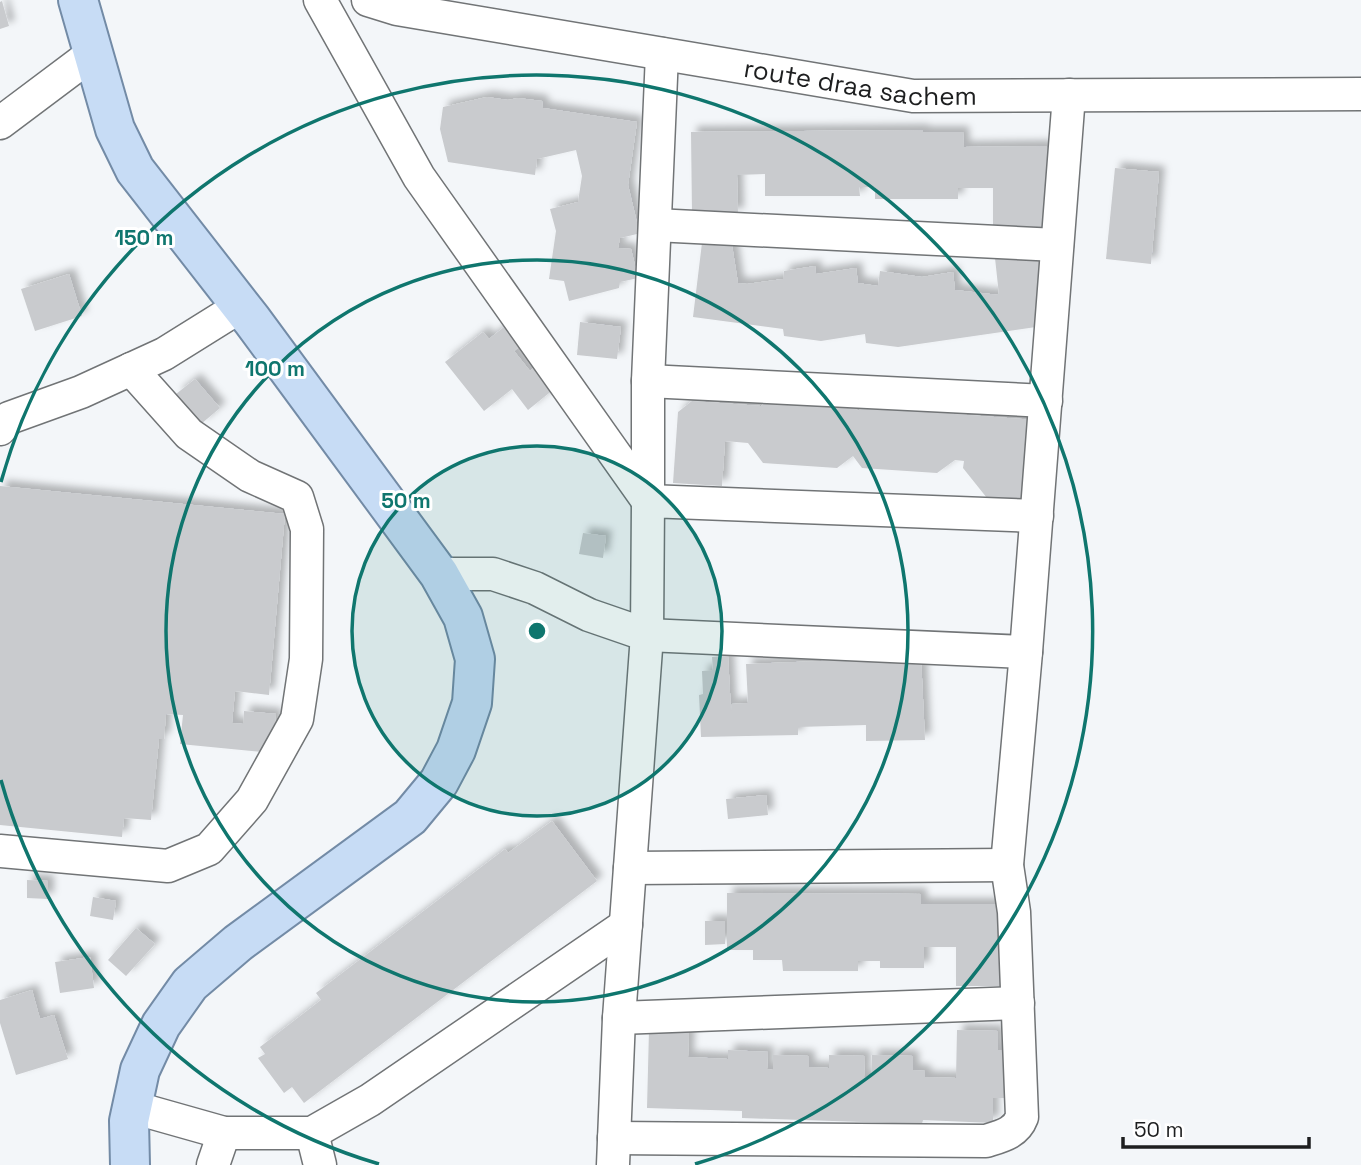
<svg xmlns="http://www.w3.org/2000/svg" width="1361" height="1165" viewBox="0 0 1361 1165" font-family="'Space Grotesk',sans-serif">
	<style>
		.building { fill: #c9cbce; filter: url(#shadow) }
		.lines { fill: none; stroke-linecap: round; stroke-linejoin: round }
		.minor-casing { stroke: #717476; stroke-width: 35 }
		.major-casing { stroke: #738ba6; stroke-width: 42 }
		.minor { stroke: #fff; stroke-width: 32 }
		.major { stroke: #c7dcf5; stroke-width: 38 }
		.ring { fill: none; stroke: #0f766e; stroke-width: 3.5 }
		.labels { text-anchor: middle; stroke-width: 6; stroke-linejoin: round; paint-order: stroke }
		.street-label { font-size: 26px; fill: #1d1e1f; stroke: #fff }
		.centre { fill: #0f766e; stroke: #fff; stroke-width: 3.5 }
		.ring-label { font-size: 21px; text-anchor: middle; font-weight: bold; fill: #0f766e; stroke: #fff; stroke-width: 6; stroke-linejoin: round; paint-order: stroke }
	</style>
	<defs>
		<filter id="shadow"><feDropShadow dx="6" dy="-6" stdDeviation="3.5" flood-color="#0004"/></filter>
	</defs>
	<rect width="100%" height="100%" fill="#f3f6f9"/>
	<!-- building -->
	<g class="building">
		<path d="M2,1l7,25 -9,3v-27z"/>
		<path d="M487,97l21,3 10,-2 24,3 1,7 94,14 -9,63 10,42 -1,7 -17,4 -2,10 13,1 7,29 -18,4 -1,6 -50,13 -5,-20 -15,-2 7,-48 -6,-22 28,-7 4,-26 -6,-26 -39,9 -2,16 -87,-13 -8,-33 3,-22z"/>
		<path d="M923,130v2h40l1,15 83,-1 1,84h-55v-42h-35v11h-83v-12h-16l1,9h-95v-22l-28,1 1,39h-46l-1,-82z"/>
		<path d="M1115,168l44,4 -8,92 -45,-5z"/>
		<path d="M731,239l7,44 9,1 36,-5 1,-8 31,-5 1,8 40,-6 2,15 20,3 2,-15 42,6 31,-5 2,18 44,5 -4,-37 25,-4 25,3 -9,70 -138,20 -32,-4 -1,-9 -44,7 -37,-5 -1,-7 -90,-12 9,-74z"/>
		<path d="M69,274l13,42 -47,15 -14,-42z"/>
		<path d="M580,322l41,5 -4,32 -40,-4z"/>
		<path d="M504,327l16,19 -6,5 16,20 6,-5 18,23 -26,21 -16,-21 -28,22 -39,-49 38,-30 6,7z"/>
		<path d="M195,379l25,29 -19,16 -25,-30z"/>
		<path d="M779,392l68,5 11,14 17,-12 70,3 9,12 81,6 -6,81 -42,-3 -24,-30 1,-7 -9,-1 -18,13 -75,-5 -9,-12 -16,12 -74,-5 -15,-20 -23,-2 -3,45 -49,-3 5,-71 14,-11 69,5z"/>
		<path d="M0,486l285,28 -16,181 -34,-4 -3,32 11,1 1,-13 32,3 -3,39 -93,-9 3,-29 -17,-1 -2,25h-5l-8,81 -27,-2 -2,19 -122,-12z"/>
		<path d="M583,533l23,3 -3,22 -24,-4z"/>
		<path d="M728,656l3,55 1,-7 16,-1 -2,-39 175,-7 4,83 -59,1v-16l-68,2v8l-97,2 -2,-42 4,-1 -1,-23 11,-1 -1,-13z"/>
		<path d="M766,795l2,20 -40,4 -2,-20z"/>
		<path d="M552,821l45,60 -293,222 -12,-16 -8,6 -26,-35 7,-4 -5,-7 61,-47 -5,-7 189,-144 3,4z"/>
		<path d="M27,880l21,1v18l-21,-1z"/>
		<path d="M727,893l194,1v10h87l1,82h-53v-39h-32v21h-44v-7h-22v10h-75l-1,-11h-29v-10h-26z"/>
		<path d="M93,897l23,4 -3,19 -23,-4z"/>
		<path d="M705,921h20v23l-20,1z"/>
		<path d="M136,928l19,16 -29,32 -18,-16z"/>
		<path d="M90,957l4,31 -34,5 -5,-31z"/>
		<path d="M32,990l8,29 14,-4 14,44 -52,16 -16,-52v-23z"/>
		<path d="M649,1030l40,2 -1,25 40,2v-9l40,2 -1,17 6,1v-15l36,1v11l20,1v-13l36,1 -1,21h7l1,-22 41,1v14l12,1v6l31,1 1,-48 41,1v19h8l-2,48h-11v25l-70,-3 -1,4 -180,-6v-7l-95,-3z"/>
	</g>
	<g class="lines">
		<defs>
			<g id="minor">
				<path d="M320,0l99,177 229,324v-120l14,-327"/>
				<path id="s1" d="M368,0l29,9 516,87 448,-2"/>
				<path d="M0,123l92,-69"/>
				<path d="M655,225l402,20"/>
				<path d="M648,381l398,20"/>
				<path d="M0,429l9,-11 72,-26 83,-38 77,-48"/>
				<path d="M439,574h54l42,14 54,27 58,20 379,17 43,-557"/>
				<path d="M0,851l168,15 41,-17 43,-49 45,-81 9,-60 1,-130 -10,-32 -47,-21 -61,-42 -58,-65"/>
				<path d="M630,868l377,-3"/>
				<path d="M619,1018l399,-15"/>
				<path d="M132,1107l92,26h88l58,-33 256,-175"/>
				<path d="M312,1133l8,32"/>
				<path d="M614,1138l372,3c16,-5 30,-8 36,-24l-8,-205 -7,-47 19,-213"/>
				<path d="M213,1165l11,-32"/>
				<path d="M613,1165l6,-147 28,-383 1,-134 389,15"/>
			</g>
			<path id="major" d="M78,0l37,129 20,41 117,150 187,254 24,43 12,42 -3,44 -16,47 -17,32 -29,35 -172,126 -48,41 -29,41 -21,45 -11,51 1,44"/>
		</defs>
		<!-- minor casing -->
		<use href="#minor" class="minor-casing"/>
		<!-- major casing -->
		<use href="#major" class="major-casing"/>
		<!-- minor -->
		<use href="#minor" class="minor"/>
		<!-- major -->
		<use href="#major" class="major"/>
	</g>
	<!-- distance rings -->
	<circle cx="537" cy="631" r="185" fill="#0f766e" fill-opacity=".12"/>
	<g class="ring">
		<circle cx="537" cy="631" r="185"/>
		<circle cx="537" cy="631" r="371"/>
		<path d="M379 1164A556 556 0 0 1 1 780M1 482A556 556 0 1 1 695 1164"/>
	</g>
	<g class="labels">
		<!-- street labels -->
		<g class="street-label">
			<text dy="9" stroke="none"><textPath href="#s1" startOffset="500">route draa sachem</textPath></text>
		</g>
	</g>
	<circle cx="537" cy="631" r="10" class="centre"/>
	<g class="ring-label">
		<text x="144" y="245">150 m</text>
		<text x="275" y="376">100 m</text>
		<text x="406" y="508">50 m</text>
	</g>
	<!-- scale -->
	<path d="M1123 1137v10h186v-10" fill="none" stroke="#1d1e1f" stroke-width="3.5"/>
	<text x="1134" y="1137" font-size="21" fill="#1d1e1f" stroke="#ffffff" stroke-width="5" paint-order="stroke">50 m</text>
</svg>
